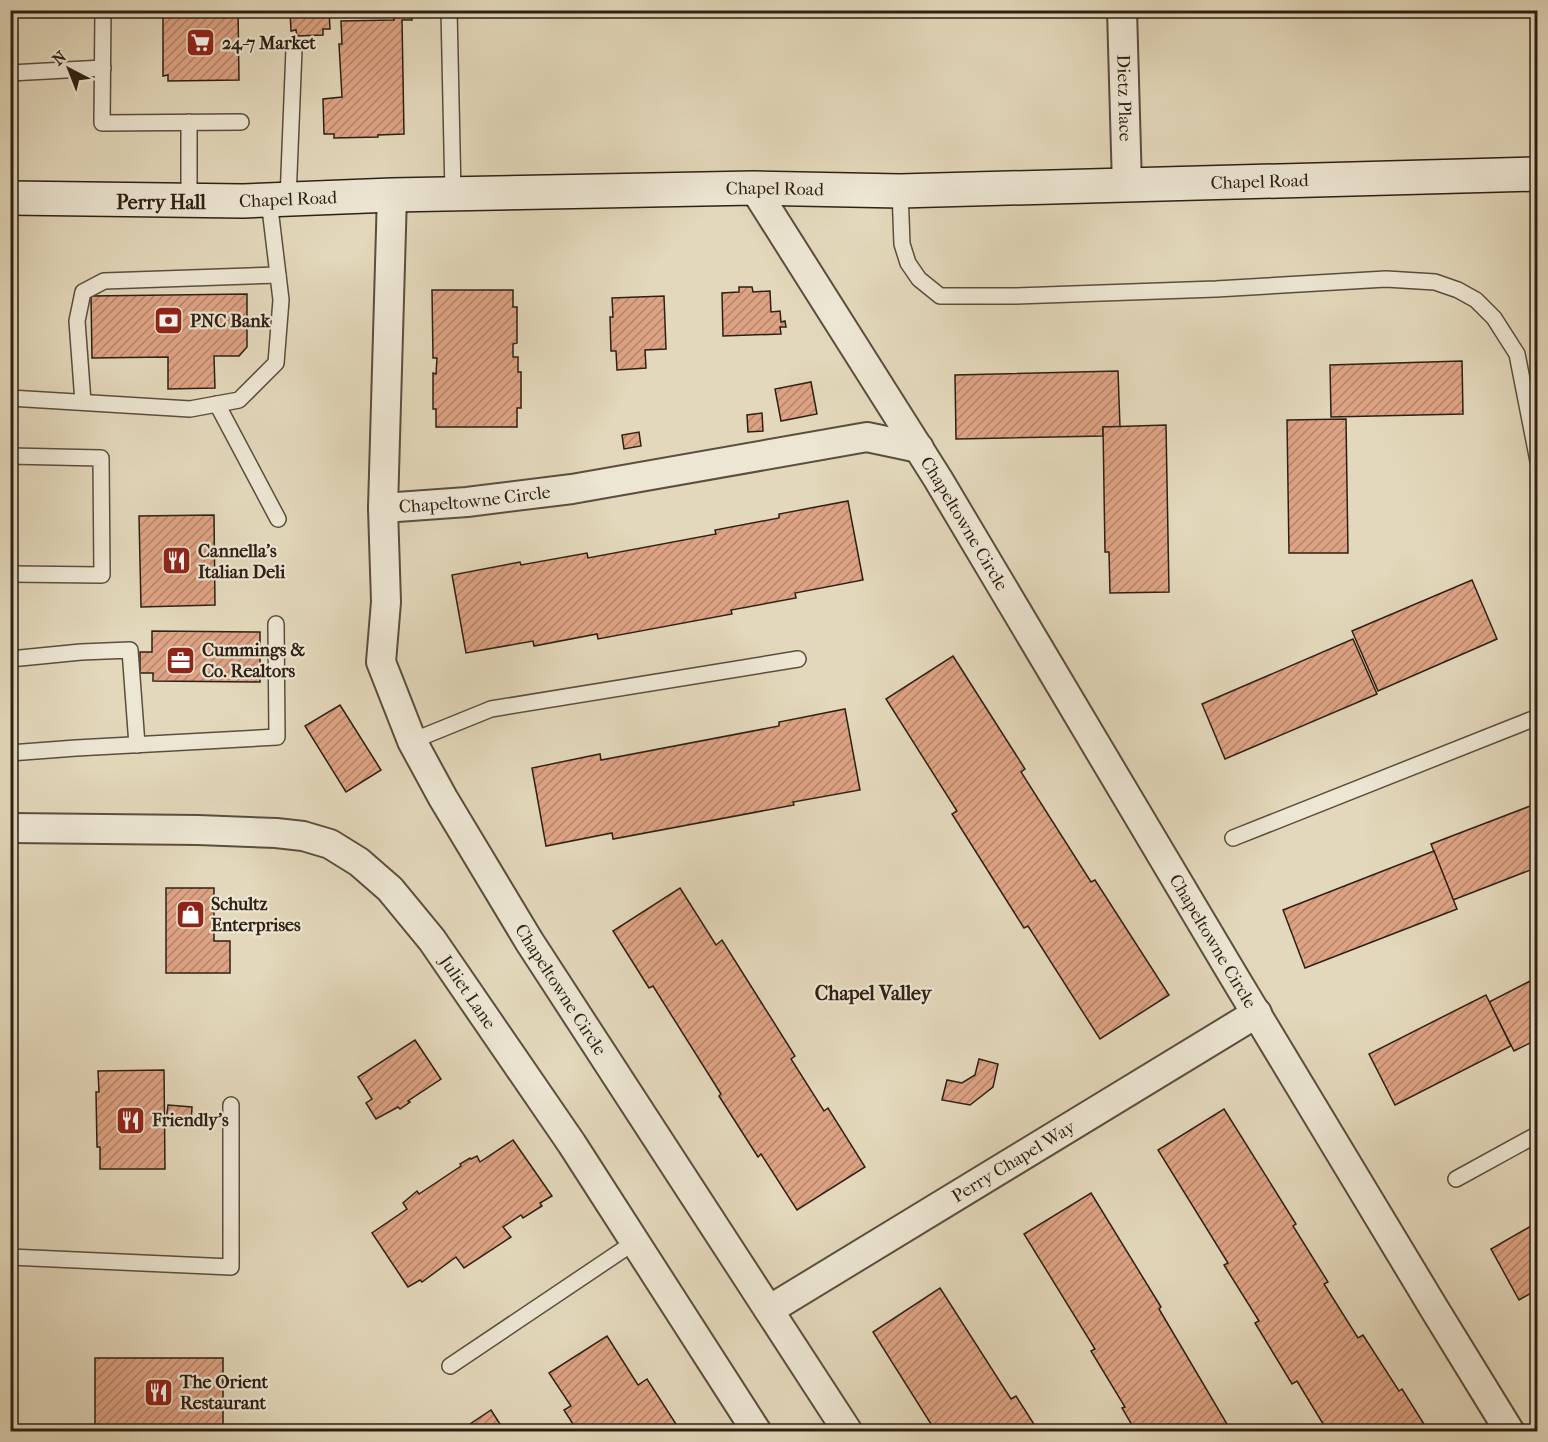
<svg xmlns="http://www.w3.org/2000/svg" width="1548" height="1442" viewBox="0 0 1548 1442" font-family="'IM FELL French Canon',serif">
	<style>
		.building { fill: url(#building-hatch); stroke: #2e2014; stroke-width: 1.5 }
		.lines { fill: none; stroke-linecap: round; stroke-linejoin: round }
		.lane-casing { stroke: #5b4e3e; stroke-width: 18 }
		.street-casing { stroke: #5b4e3e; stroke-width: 32 }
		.secondary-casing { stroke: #2e2014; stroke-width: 36 }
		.lane { stroke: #ede6d3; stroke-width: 15 }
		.street { stroke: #ede6d3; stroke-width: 28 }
		.secondary { stroke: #ede6d3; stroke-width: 33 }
		.labels { text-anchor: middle; stroke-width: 4.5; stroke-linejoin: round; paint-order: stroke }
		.poi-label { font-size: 18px; font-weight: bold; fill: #2e2014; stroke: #ede6d3; text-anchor: start }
		.street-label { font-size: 18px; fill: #2e2014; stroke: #ede6d3 }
		.neighbourhood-label { font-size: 20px; font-weight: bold; fill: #2e2014; stroke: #ede6d3 }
	</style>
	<defs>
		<pattern id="building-hatch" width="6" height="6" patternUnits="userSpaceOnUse" patternTransform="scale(1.5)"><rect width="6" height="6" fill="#dea384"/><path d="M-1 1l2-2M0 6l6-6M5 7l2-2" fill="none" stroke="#b4846b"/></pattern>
	</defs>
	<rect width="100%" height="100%" fill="#e3d8bb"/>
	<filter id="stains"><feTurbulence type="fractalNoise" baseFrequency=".00333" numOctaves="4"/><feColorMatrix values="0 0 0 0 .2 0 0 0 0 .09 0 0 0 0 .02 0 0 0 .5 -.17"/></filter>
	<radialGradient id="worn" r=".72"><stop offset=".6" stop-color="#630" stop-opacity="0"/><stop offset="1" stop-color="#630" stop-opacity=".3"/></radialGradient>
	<!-- building -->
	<g class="building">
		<path d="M163,10h75l1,70 -71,1v-6l-5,1z"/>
		<path d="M290,10h39l1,19h-7v6l-26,1 -1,-6 -5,1z"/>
		<path d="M393,10h18l1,10h-10l2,114 -26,1v2l-44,1v-4h-10l-1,-35 19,-2 -3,-53h3l-1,-23 53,-1z"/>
		<path d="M1223,10h120v2h-23v4h-28v-4h-69z"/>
		<path d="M1473,10h65v5l-65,-1z"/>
		<path d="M739,287h13l1,5 17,-1 1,21 9,-1 1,11 4,-1 1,6h-6l1,7 -58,2 -1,-43 17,-1z"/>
		<path d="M432,290h81v17h4v36l-4,1v13h5v15h3v36h-4v19h-81v-18h-3v-36l3,1 1,-16h-4z"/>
		<path d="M247,294v53l-8,9h-25l1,32 -47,1v-32l-76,1 -1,-62z"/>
		<path d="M664,296l2,53 -21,1 1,18 -29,2 -1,-19h-5l-1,-34h3l-1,-19z"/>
		<path d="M1462,361l1,53 -132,3 -1,-52z"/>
		<path d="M1118,371l2,56h-17v9l-147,3 -1,-64z"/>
		<path d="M811,382l6,32 -36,7 -6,-32z"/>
		<path d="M762,413l1,18 -15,1 -1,-17z"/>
		<path d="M1346,419l2,134h-59l-2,-133z"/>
		<path d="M1166,425l3,167 -59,1 -1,-41h-4l-2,-125z"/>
		<path d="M639,432l2,14 -17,3 -2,-14z"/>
		<path d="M848,501l15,79 -68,13 1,5 -65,12 1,4 -134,25 -1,-5 -63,12 -1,-5 -67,12 -14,-78 68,-13 1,3 66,-12 1,5 128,-24 -1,-4 64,-12v-4z"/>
		<path d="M214,515l1,90 -74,2 -2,-91z"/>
		<path d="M1472,580l25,59 -119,52 -26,-60z"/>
		<path d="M152,631l108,1v50l-107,-1v-8h-13v-21h12z"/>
		<path d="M1353,639l24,55 -152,65 -23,-55z"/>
		<path d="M953,656l72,113 -4,3 70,110 4,-2 74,115 -69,44 -72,-113 -4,2 -72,-114 5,-3 -71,-112z"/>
		<path d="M340,705l41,65 -35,22 -41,-66z"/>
		<path d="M845,709l15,81 -67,12 1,3 -181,34 -1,-6 -66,13 -14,-78 68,-14 1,6 178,-34v-4z"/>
		<path d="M1538,803v64l-85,33 -22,-56z"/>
		<path d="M1434,851l23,58 -152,59 -22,-58z"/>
		<path d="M166,888h48v53h16v32h-64z"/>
		<path d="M680,888l36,57 6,-5 73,116 -4,3 33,52 4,-3 37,59 -68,43 -36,-56 -3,3 -39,-61 2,-2 -68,-108 -4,2 -36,-57z"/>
		<path d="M1538,977v62l-24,12 -25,-49z"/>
		<path d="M1486,995l25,51 -116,59 -26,-51z"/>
		<path d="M415,1040l26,39 -33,22 2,1 -10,7 -2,-2 -22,12 -10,-16 6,-4 -14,-22z"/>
		<path d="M979,1059l19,5 -5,23 -23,18 -28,-5 5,-20 15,3 13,-8z"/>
		<path d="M164,1070l1,99h-65v-22h-3l-1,-55h3l-1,-21z"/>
		<path d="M168,1105l24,2 -1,16 -25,-2z"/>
		<path d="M1224,1109l72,115 -3,2 35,56 -4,2 34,54 5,-3 36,56 3,-2 27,43h-101l-31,-51 -5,3 -37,-61 4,-2 -35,-56 4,-2 -70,-113z"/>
		<path d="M513,1140l39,56 -12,7 2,3 -19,12 -2,-3 -18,12 8,10 -47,31 -8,-11 -34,25 -2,-2 -12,7 -36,-54 35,-24 -4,-6 14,-12 2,3 42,-28 -1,-2 10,-6 1,1 6,-3 3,6z"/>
		<path d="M1091,1193l70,114 -2,2 68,115 -4,3 3,5h-90l-14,-24 3,-1 -34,-56 4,-2 -71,-115z"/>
		<path d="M1538,1222v67l-19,11 -28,-51z"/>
		<path d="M940,1288l71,111 5,-3 23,36h-103l-63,-100z"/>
		<path d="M607,1336l31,49 9,-6 29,45 -10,8h-88l-14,-22 7,-4 -22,-33z"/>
		<path d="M95,1358h128v69h-32v5h-65v-5l-31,-1z"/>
		<path d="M491,1410l14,22h-47z"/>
	</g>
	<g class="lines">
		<defs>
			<g id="lane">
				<path d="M103,10l-1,113 139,-1"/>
				<path d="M449,10l4,184"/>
				<path d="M10,73l93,-5"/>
				<path d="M189,122v78"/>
				<path d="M900,191l2,53 6,19 11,16 21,17h75l201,-7 170,-10 49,3 23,8 18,10 18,18 23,36 21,107"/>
				<path d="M288,199l6,-150"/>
				<path d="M10,398l180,11 49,-9 37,-37 5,-63 -12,-100"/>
				<path d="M83,402l-6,-81 6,-29 21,-11 174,-6"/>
				<path d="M217,404l61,115"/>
				<path d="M10,456l91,2 1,117 -92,-1"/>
				<path d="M10,659l71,-7 49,-2 7,95"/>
				<path d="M412,741l79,-32 307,-50"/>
				<path d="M10,753l66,-5 201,-11 -1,-113"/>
				<path d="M1233,838l305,-121"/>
				<path d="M1456,1179l82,-45"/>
				<path d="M10,1257l221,10v-162"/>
				<path d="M450,1366l186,-125"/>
			</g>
			<g id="street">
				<path id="s1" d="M1122,10l5,176"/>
				<path id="s2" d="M754,188l184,291 295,496 202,335 75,122"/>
				<path id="s3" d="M392,195l-9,313 3,94 -5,60 31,79 31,57 86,143 319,491"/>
				<path id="s4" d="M383,508l84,-6 105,-13 295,-52 52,11"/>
				<path id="s5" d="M10,828l188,2 78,3 27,3 27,8 29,18 31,27 42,51 140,204 185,288"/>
				<path id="s6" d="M769,1310l488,-297"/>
			</g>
			<g id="secondary">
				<path id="s7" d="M10,198l233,3 149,-6 362,-7 146,3 638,-17"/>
			</g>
		</defs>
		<!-- lane casing -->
		<use href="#lane" class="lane-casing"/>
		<!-- street casing -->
		<use href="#street" class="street-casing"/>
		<!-- secondary casing -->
		<use href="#secondary" class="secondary-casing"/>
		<!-- lane -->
		<use href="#lane" class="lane"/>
		<!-- street -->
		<use href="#street" class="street"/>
		<!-- secondary -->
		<use href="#secondary" class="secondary"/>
	</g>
	<!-- icons -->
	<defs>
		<symbol id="supermarket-square" viewBox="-11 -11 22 22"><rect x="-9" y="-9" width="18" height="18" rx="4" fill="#8f2418" stroke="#ede6d3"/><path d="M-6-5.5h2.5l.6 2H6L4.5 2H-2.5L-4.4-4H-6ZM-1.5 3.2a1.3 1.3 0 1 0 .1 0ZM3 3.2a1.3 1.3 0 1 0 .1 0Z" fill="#fff"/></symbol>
		<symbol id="bank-square" viewBox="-11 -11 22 22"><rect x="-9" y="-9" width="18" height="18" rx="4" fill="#8f2418" stroke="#ede6d3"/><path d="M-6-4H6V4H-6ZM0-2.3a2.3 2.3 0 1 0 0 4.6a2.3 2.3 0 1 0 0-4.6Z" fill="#fff"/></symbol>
		<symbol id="restaurant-square" viewBox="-11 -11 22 22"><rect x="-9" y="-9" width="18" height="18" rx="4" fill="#8f2418" stroke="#ede6d3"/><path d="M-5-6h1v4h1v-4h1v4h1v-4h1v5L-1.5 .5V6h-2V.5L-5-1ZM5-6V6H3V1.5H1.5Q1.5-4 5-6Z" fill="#fff"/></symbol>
		<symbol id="office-square" viewBox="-11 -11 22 22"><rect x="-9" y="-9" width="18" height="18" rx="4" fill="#8f2418" stroke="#ede6d3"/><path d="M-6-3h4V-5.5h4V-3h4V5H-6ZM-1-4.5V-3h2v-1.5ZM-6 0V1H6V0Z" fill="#fff"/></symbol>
		<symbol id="shop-square" viewBox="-11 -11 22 22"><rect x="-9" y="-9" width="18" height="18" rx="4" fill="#8f2418" stroke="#ede6d3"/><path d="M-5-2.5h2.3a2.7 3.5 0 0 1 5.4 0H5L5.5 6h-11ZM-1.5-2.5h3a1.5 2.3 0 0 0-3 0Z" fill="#fff"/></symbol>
	</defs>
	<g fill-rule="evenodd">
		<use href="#supermarket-square" x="184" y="26" width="33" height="33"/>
		<use href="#bank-square" x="152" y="304" width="33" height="33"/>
		<use href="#restaurant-square" x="160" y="544" width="33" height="33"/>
		<use href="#office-square" x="164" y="644" width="33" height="33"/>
		<use href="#shop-square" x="174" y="898" width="33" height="33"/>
		<use href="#restaurant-square" x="114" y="1104" width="33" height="33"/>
		<use href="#restaurant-square" x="142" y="1376" width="33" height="33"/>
	</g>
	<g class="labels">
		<!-- poi labels -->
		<g class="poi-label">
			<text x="222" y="49">24-7 Market</text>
			<text x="190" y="327">PNC Bank</text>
			<text x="198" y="557">Cannella's<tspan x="198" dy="21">Italian Deli</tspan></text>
			<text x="202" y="656">Cummings &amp;<tspan x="202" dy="21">Co. Realtors</tspan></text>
			<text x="211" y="910">Schultz<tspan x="211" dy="21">Enterprises</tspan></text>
			<text x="152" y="1126">Friendly's</text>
			<text x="180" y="1388">The Orient<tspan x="180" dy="21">Restaurant</tspan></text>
		</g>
		<!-- street labels -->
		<g class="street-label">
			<text dy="6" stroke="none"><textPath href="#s1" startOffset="88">Dietz Place</textPath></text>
			<text dy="6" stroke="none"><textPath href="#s7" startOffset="1250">Chapel Road</textPath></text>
			<text dy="6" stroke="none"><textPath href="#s7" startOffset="765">Chapel Road</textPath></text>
			<text dy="6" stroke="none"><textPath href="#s7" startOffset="278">Chapel Road</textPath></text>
			<text dy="6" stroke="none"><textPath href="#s4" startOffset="92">Chapeltowne Circle</textPath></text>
			<text dy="6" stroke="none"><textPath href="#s2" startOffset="396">Chapeltowne Circle</textPath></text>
			<text dy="6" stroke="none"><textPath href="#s2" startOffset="882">Chapeltowne Circle</textPath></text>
			<text dy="6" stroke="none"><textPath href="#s3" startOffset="842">Chapeltowne Circle</textPath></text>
			<text dy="6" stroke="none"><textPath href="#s5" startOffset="526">Juliet Lane</textPath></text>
			<text dy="6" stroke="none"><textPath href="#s6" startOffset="286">Perry Chapel Way</textPath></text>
		</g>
		<!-- neighbourhood labels -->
		<g class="neighbourhood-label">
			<text x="161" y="209">Perry Hall</text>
			<text x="873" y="1000">Chapel Valley</text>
		</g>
	</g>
	<!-- margin -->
	<rect width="1548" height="1442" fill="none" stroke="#e3d8bb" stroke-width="36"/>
	<rect x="12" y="12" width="1524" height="1418" fill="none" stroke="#2e2014" stroke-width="3"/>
	<rect x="18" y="18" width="1512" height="1406" fill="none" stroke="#2e2014" stroke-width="1.5"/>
	<!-- north arrow -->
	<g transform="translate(69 69) rotate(318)" stroke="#ede6d3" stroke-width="4.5" paint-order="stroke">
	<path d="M0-4.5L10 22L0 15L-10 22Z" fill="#2e2014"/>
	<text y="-9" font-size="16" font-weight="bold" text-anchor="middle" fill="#2e2014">N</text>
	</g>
	<rect width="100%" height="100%" filter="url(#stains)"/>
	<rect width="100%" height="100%" fill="url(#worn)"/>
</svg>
